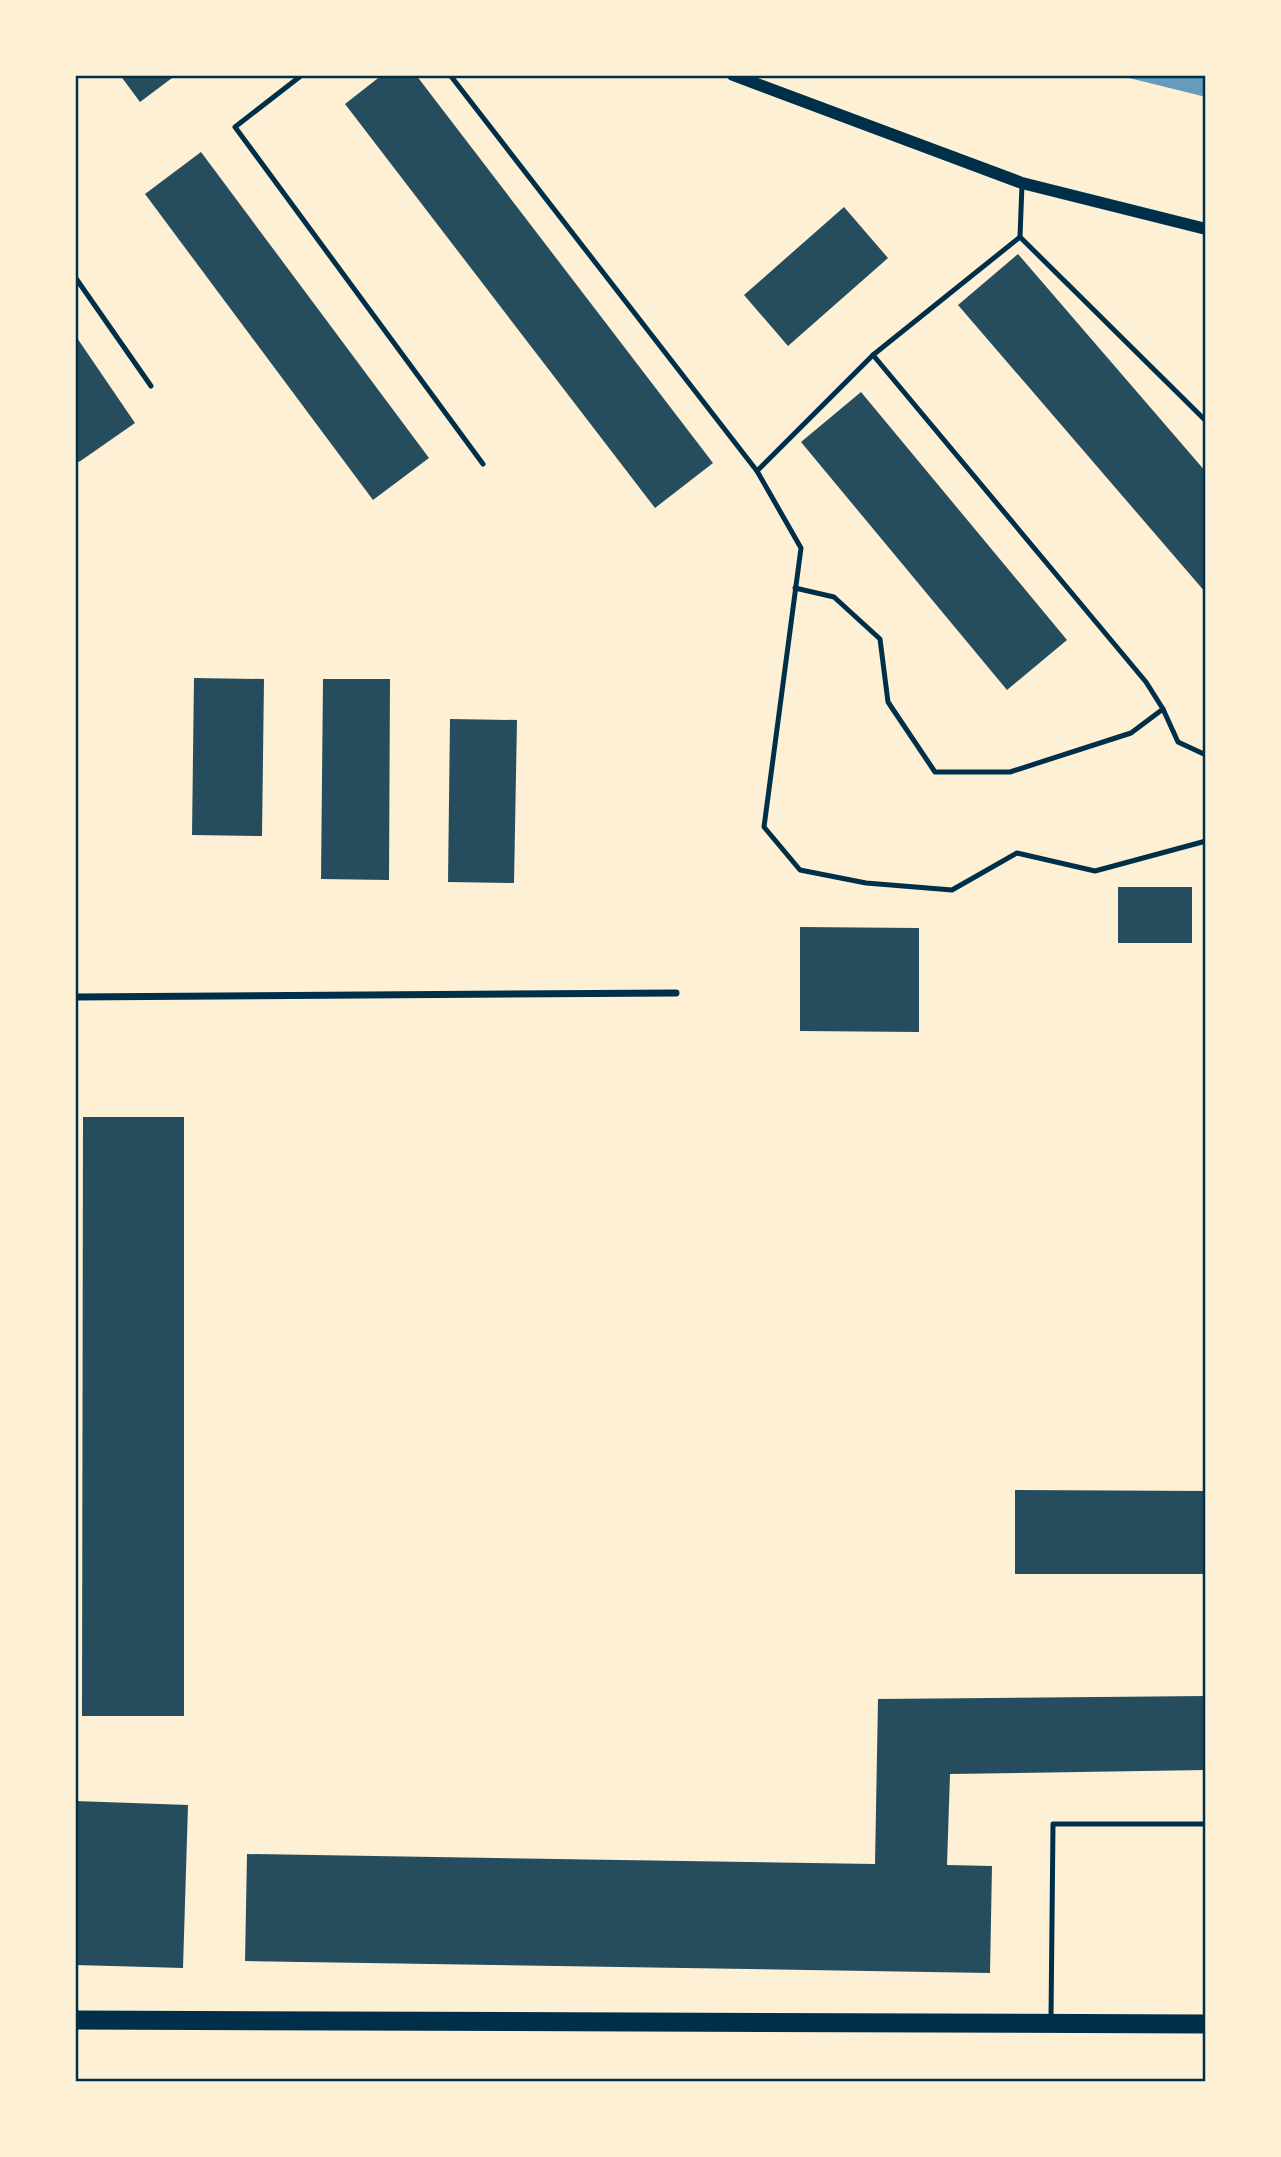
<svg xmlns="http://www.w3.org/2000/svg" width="1281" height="2157" viewBox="0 0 1281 2157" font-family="'Sofia Sans Condensed',sans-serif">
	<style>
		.water { fill: #669bbc }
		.building { fill: #264d5e }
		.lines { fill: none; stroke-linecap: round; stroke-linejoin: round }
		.service { stroke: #003049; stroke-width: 5 }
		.minor { stroke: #003049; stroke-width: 7 }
		.tertiary { stroke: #003049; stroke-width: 12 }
		.trunk { stroke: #003049; stroke-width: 19 }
		.neatline { fill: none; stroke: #003049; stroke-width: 2.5 }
	</style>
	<rect width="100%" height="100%" fill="#fdf0d5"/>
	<!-- water -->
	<path class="water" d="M1119,75h87v22l-77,-19z"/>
	<!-- building -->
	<g class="building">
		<path d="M120,75h56l-36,27z"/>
		<path d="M382,75h34l297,388 -58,45 -310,-404z"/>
		<path d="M201,152l228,306 -56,42 -228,-306z"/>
		<path d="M844,207l44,51 -100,88 -44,-51z"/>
		<path d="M1018,254l188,218v121l-248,-288z"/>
		<path d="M75,335l60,88 -56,39 -4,-6z"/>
		<path d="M861,392l206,248 -60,50 -206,-248z"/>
		<path d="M194,678l70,1 -2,157 -70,-1z"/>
		<path d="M323,679h67l-1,201 -68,-1z"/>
		<path d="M450,719l67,1 -3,163 -66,-1z"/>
		<rect x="1118" y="887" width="74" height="56"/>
		<path d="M800,927l119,1v104l-119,-1z"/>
		<path d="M83,1117h101v599h-102z"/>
		<path d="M1015,1490l191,1v83h-191z"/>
		<path d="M1206,1696v74l-256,4 -3,91 45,1 -2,107 -745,-12 2,-107 628,10 3,-165z"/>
		<path d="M75,1801l113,4 -5,163 -108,-3z"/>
	</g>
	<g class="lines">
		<!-- service -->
		<g class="service">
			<path d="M302,75l-67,52 248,337"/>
			<path d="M450,75l307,396 44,77 -37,279 36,43 66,13 86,7 65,-37 78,18 111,-30"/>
			<path d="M1020,237l2,-53"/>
			<path d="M75,277l76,109"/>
			<path d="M1206,421l-186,-184 -147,118 273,327 17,27 15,33 28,13"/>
			<path d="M757,471l116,-116"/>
			<path d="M795,588l39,9 46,42 8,63 47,70h75l121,-39 32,-24"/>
			<path d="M1051,2018l2,-194h153"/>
		</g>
		<!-- minor -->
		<path class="minor" d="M75,997l601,-4"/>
		<!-- tertiary -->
		<path class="tertiary" d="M733,75l289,108 184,46"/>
		<!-- trunk -->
		<path class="trunk" d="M75,2020l1131,4"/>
	</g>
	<!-- border -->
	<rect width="1281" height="2157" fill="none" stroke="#fdf0d5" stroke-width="154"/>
	<rect x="77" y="77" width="1127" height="2003" class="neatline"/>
</svg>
